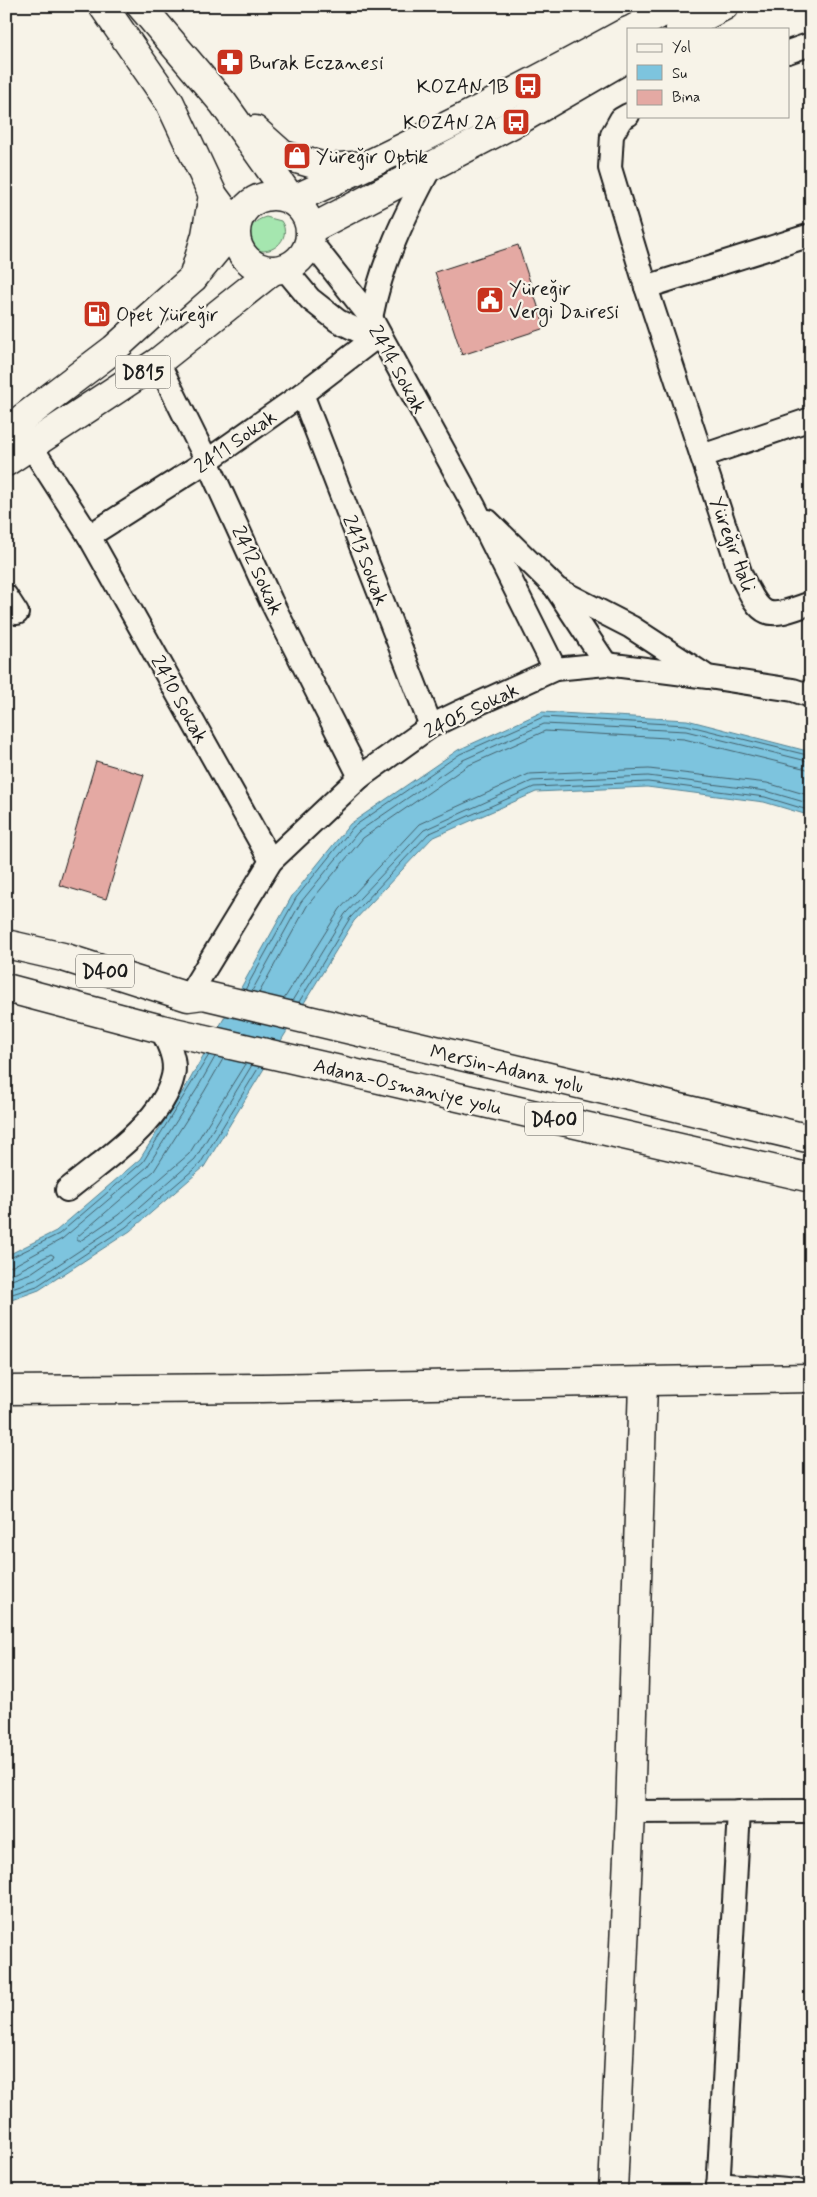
<svg xmlns="http://www.w3.org/2000/svg" width="817" height="2197" viewBox="0 0 817 2197" font-family="Mynerve,sans-serif">
	<style>
		.green { fill: #a5e6af; stroke: #608166 }
		.water { fill: #7dc4de; stroke: #568190 }
		.lines { fill: none; stroke-linecap: round; stroke-linejoin: round }
		.shore { stroke: #435f6a; stroke-width: 1 }
		.building { fill: #e4a9a3; stroke: #1c1c1c }
		.minor-casing { stroke: #1c1c1c; stroke-width: 26 }
		.major-casing { stroke: #1c1c1c; stroke-width: 31 }
		.highway-casing { stroke: #1c1c1c; stroke-width: 31 }
		.minor { stroke: #f7f3e8; stroke-width: 22 }
		.major { stroke: #f7f3e8; stroke-width: 28 }
		.highway { stroke: #f7f3e8; stroke-width: 28 }
		.labels { text-anchor: middle; stroke-width: 4.5; stroke-linejoin: round; paint-order: stroke }
		.shield { fill: #f7f3e8; stroke: #5e5c59; stroke-width: 1 }
		.shield-label { font-size: 19px; font-weight: bold; fill: #1c1c1c }
		.poi-label { font-size: 20px; fill: #1c1c1c; stroke: #f7f3e8; text-anchor: start }
		.street-label { font-size: 20px; fill: #1c1c1c; stroke: #f7f3e8 }
	</style>
	<rect width="100%" height="100%" fill="#f7f3e8"/>
	<filter id="ink" filterUnits="userSpaceOnUse"><feTurbulence type="fractalNoise" baseFrequency=".02" numOctaves="2"/><feDisplacementMap in="SourceGraphic" scale="10" xChannelSelector="R" yChannelSelector="G"/><feConvolveMatrix kernelMatrix="1 2 1 2 8 2 1 2 1" color-interpolation-filters="sRGB"/></filter>
	<g filter="url(#ink)">
		<!-- green -->
		<path class="green" d="M266,217l15,4c13,18 -13,40 -32,25 -2,-14 2,-25 17,-29z"/>
		<!-- water -->
		<path class="water" d="M542,712l145,8 124,32v64l-47,-14 -117,-15 -111,5 -104,46 -78,83 -150,246 -74,64 -91,59 -33,12v-46l50,-25 84,-72 48,-76 104,-187 58,-72 108,-74z"/>
		<g class="lines">
			<!-- shore -->
			<g class="shore">
				<path d="M245,990l51,-92 57,-71 107,-73 83,-37 143,8 125,31"/>
				<path d="M252,991l49,-89 57,-70 105,-72 81,-36 142,7 125,31"/>
				<path d="M259,993l48,-87 56,-68 104,-72 78,-35 139,8 127,31"/>
				<path d="M284,999l56,-90 79,-85 110,-50 120,-5 118,14 44,13"/>
				<path d="M292,1001l53,-87 79,-84 108,-49 116,-5 118,15 45,13"/>
				<path d="M299,1002l51,-84 78,-84 106,-47 114,-5 117,15 46,14"/>
				<path d="M223,1059l-19,33 -50,79 -77,66v4h3l38,-26 71,-61 56,-90"/>
				<path d="M6,1260l53,-26 84,-72 66,-107"/>
				<path d="M6,1267l7,-1 49,-27 85,-72 50,-78 18,-32"/>
				<path d="M6,1274l10,-2 35,-18 3,2 -1,2 -22,15 -25,9"/>
				<path d="M6,1290l29,-10 88,-58 72,-63 57,-94"/>
				<path d="M6,1296l31,-10 89,-59 74,-63 59,-97"/>
			</g>
		</g>
		<!-- building -->
		<g class="building">
			<path d="M518,245l27,83 -83,27 -27,-83z"/>
			<path d="M96,761l48,14 -38,124 -47,-14z"/>
		</g>
		<g class="lines">
			<defs>
				<g id="minor">
					<path d="M788,52l23,-8"/>
					<path d="M628,115l-7,4 -9,16 -2,33 36,119 95,288c21,44 24,45 70,28"/>
					<path d="M310,241l61,77 103,188 81,163"/>
					<path d="M285,269l25,30 28,22 44,21"/>
					<path d="M646,287l165,-52"/>
					<path d="M371,318c11,-57 33,-101 60,-152"/>
					<path d="M158,362l49,99 64,140 89,176"/>
					<path d="M302,394l129,332"/>
					<path d="M31,446l58,90 182,325"/>
					<path d="M702,456l109,-37"/>
					<path d="M488,521l69,68 74,38 72,47"/>
					<path d="M89,536l118,-75 95,-67 73,-56"/>
					<path d="M557,590l49,74"/>
					<path d="M6,596l11,17"/>
					<path d="M188,997l83,-136 89,-84 71,-51 31,-15 93,-42 51,-5 102,13 85,13 18,6"/>
					<path d="M67,1190c35,-29 96,-68 106,-114 4,-16 -5,-33 -12,-47"/>
					<path d="M630,1812l181,-1"/>
					<path d="M718,2184l80,7"/>
					<path d="M718,2191l21,-380"/>
				</g>
				<g id="major">
					<path d="M103,6l67,97 43,92 23,31"/>
					<path d="M141,6l82,97 69,97"/>
					<path d="M255,130l28,25 45,13 38,-3"/>
					<path d="M193,278l13,-43 7,-40"/>
					<path d="M6,1390l256,-2 549,-10"/>
					<path d="M613,2191l17,-379 13,-430"/>
				</g>
				<g id="highway">
					<path d="M633,29l41,-23"/>
					<path d="M680,29l44,-23"/>
					<circle cx="273" cy="233" r="37"/>
					<path d="M292,200c115,-52 226,-109 336,-169"/>
					<path d="M311,229l205,-107 112,-65"/>
					<path d="M6,431l108,-82 34,-31 45,-40 43,-52"/>
					<path d="M6,462l152,-100 114,-91"/>
					<path d="M6,944l57,13 125,40 15,-2 608,144"/>
					<path d="M6,988l155,41 650,149"/>
				</g>
			</defs>
			<!-- minor casing -->
			<use href="#minor" class="minor-casing"/>
			<!-- major casing -->
			<use href="#major" class="major-casing"/>
			<!-- highway casing -->
			<use href="#highway" class="highway-casing"/>
			<!-- minor -->
			<use href="#minor" class="minor"/>
			<!-- major -->
			<use href="#major" class="major"/>
			<!-- highway -->
			<use href="#highway" class="highway"/>
		</g>
	</g>
	<!-- icons -->
	<defs>
		<symbol id="pharmacy-square" viewBox="-11 -11 22 22"><rect x="-9" y="-9" width="18" height="18" rx="4" fill="#c8321e" stroke="#f7f3e8"/><path d="M-2-6h4v4h4v4h-4v4h-4v-4h-4v-4h4Z" fill="#fff"/></symbol>
		<symbol id="bus-square" viewBox="-11 -11 22 22"><rect x="-9" y="-9" width="18" height="18" rx="4" fill="#c8321e" stroke="#f7f3e8"/><path d="M-5-6H5V4H4V6H2V4H-2V6H-4V4H-5ZM-3.5-4V0h7V-4ZM-3.5 1.2v1.5H-2V1.2ZM2 1.2v1.5H3.5V1.2Z" fill="#fff"/></symbol>
		<symbol id="shop-square" viewBox="-11 -11 22 22"><rect x="-9" y="-9" width="18" height="18" rx="4" fill="#c8321e" stroke="#f7f3e8"/><path d="M-5-2.5h2.3a2.7 3.5 0 0 1 5.4 0H5L5.5 6h-11ZM-1.5-2.5h3a1.5 2.3 0 0 0-3 0Z" fill="#fff"/></symbol>
		<symbol id="civic-square" viewBox="-11 -11 22 22"><rect x="-9" y="-9" width="18" height="18" rx="4" fill="#c8321e" stroke="#f7f3e8"/><path d="M-.6-6.5H3V-4.5H.6V-3L4-1V1h2V6H-6V1h2V-1L-.6-3ZM-1.2 2.5V6h2.4V2.5Z" fill="#fff"/></symbol>
		<symbol id="fuel-square" viewBox="-11 -11 22 22"><rect x="-9" y="-9" width="18" height="18" rx="4" fill="#c8321e" stroke="#f7f3e8"/><path d="M-5.5-6h7V0h2V4h1.3V-2.5L3-4.5l.8-.8L6-3V5H2.5V1h-1V6h-7ZM-4.2-4.7v3.2H.2V-4.7Z" fill="#fff"/></symbol>
	</defs>
	<g fill-rule="evenodd">
		<use href="#pharmacy-square" x="214" y="46" width="32" height="32"/>
		<use href="#bus-square" x="512" y="70" width="32" height="32"/>
		<use href="#bus-square" x="500" y="106" width="32" height="32"/>
		<use href="#shop-square" x="281" y="140" width="32" height="32"/>
		<use href="#civic-square" x="474" y="284" width="32" height="32"/>
		<use href="#fuel-square" x="81" y="298" width="32" height="32"/>
	</g>
	<g class="labels">
		<!-- shield labels -->
		<g class="shield">
			<rect x="115.5" y="355.5" width="55" height="33" rx="4"/>
			<rect x="76" y="954.5" width="58" height="33" rx="4"/>
			<rect x="525" y="1102.5" width="58" height="33" rx="4"/>
		</g>
		<g class="shield-label">
			<text x="143" y="379">D815</text>
			<text x="105" y="978">D400</text>
			<text x="554" y="1126">D400</text>
		</g>
		<!-- poi labels -->
		<g class="poi-label">
			<text x="249" y="69">Burak Eczanesi</text>
			<text x="509" y="93" text-anchor="end">KOZAN 1B</text>
			<text x="497" y="129" text-anchor="end">KOZAN 2A</text>
			<text x="316" y="163">Yüreğir Optik</text>
			<text x="509" y="295">Yüreğir<tspan x="509" dy="23">Vergi Dairesi</tspan></text>
			<text x="116" y="321">Opet Yüreğir</text>
		</g>
		<!-- street labels -->
		<g class="street-label">
			<text transform="translate(398 369) rotate(61)" y="7">2414 Sokak</text>
			<text transform="translate(235 441) rotate(-35)" y="7">2411 Sokak</text>
			<text transform="translate(733 544) rotate(70)" y="7">Yüreğir Hali</text>
			<text transform="translate(366 560) rotate(69)" y="7">2413 Sokak</text>
			<text transform="translate(258 570) rotate(65)" y="7">2412 Sokak</text>
			<text transform="translate(180 699) rotate(61)" y="7">2410 Sokak</text>
			<text transform="translate(471 710) rotate(-26)" y="7">2405 Sokak</text>
			<text transform="translate(507 1068) rotate(13)" y="7">Mersin-Adana yolu</text>
			<text transform="translate(408 1086) rotate(13)" y="7">Adana-Osmaniye yolu</text>
		</g>
	</g>
	<!-- margin -->
	<rect width="817" height="2197" fill="none" stroke="#f7f3e8" stroke-width="25"/>
	<rect x="12" y="12" width="792" height="2172" fill="none" stroke="#1c1c1c" stroke-width="2" filter="url(#ink)"/>
	<!-- legend -->
	<rect x="627" y="28" width="162" height="90" fill="#f7f3e8" stroke="#9f9d96"/>
	<rect x="637" y="44" width="25" height="8" fill="#f7f3e8" stroke="#9f9d96"/>
	<text x="672" y="52" font-size="15" fill="#1c1c1c">Yol</text>
	<rect x="637" y="65" width="25" height="15" fill="#7dc4de" stroke="#9f9d96"/>
	<text x="672" y="78" font-size="15" fill="#1c1c1c">Su</text>
	<rect x="637" y="90" width="25" height="15" fill="#e4a9a3" stroke="#9f9d96"/>
	<text x="672" y="102" font-size="15" fill="#1c1c1c">Bina</text>
</svg>
